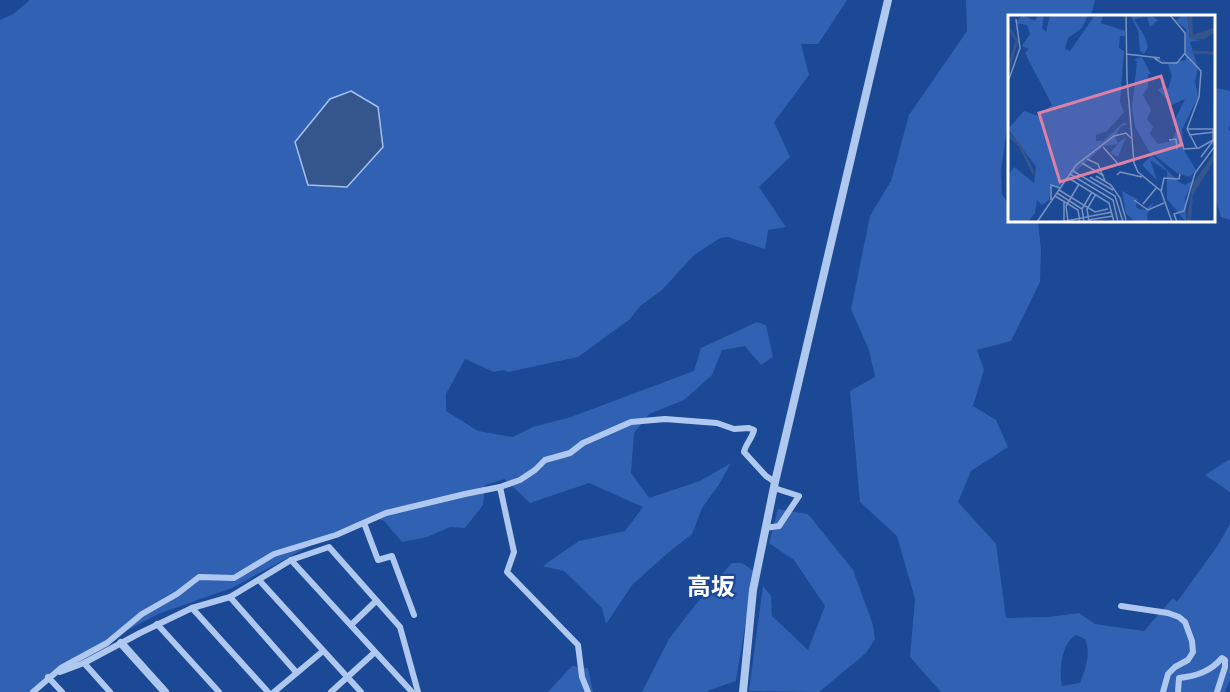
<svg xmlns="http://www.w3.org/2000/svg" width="1230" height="692" viewBox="0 0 1230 692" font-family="'PT Sans Narrow','Noto Sans JP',sans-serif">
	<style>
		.green { fill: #3061b3; fill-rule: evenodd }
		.water { fill: #35558d; stroke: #a2c1f1; stroke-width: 1.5 }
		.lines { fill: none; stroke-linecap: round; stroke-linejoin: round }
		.minor { stroke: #afc8ef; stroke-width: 6 }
		.tertiary { stroke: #afc8ef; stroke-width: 8 }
		.labels { text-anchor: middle; stroke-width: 4.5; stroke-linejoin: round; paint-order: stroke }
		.quarter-label { font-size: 24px; font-weight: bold; fill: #fff; stroke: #1c4995 }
		.inset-river { fill: none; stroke: #35558d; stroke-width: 3 }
		.inset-road { fill: none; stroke: #7792bf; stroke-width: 1.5 }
		.view { fill: #dd80a5; fill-opacity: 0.15; stroke: #dd80a5; stroke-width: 3 }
		.inset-edge { fill: none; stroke: #fff; stroke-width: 3 }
	</style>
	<rect width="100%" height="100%" fill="#1c4995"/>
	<!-- green -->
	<g class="green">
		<path d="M30,0h817l-29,44h-17l8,31 -35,47 16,35 -31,30 27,40 -18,3 -3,19 -37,-12 -8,1 -26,17 -32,35 -22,16 -10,13 -52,38 -70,15 -5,-2 -9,2 -29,-13 -19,35v17l32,20 35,6 20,-10 38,-10 123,-46 7,-23 56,-26 9,3 7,32 -12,8 -16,-19 -23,4 -10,25 -28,25 -35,14 -15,19 -3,40 18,25 51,-17 31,-18 -13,23 -16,22 -10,26 -22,17 -38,34 -26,39 -4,-16 -38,-37 -21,-5 36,-25 46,-10 18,-24 -54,-24 -59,20 -25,-24 -20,6 -2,20 -18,23 -15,-1 -23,10 -25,5 -17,-20 -10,-6 -36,14 -107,58 -74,26 -79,42 -49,36h-30v-672l13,-6z"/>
		<path d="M966,0h129l-4,16h-81v106l-3,4 -6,45 1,23 7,11 1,15 28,1 3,29 -1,32 -29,59 -34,9 7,20 -11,36 23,14 12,27 -37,24 -13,31 38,42 10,74 42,-1 31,-4 16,11 49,7 29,-33 4,4 41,-57 12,-21v155l-5,13h-284l-31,-35 5,-58 -18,-63 -37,-34 -10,-111 25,-14 -6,-27 -18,-41 19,-93 21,-35 18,-66 58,-84zM1076,635l9,4c6,15 1,29 -5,44l-18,3c-3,-15 -1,-43 14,-51z"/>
		<path d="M1214,88l13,2 3,2v33l-2,4 2,2v89l-9,-3 -7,-23z"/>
		<path d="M1230,459v33l-25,-17z"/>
		<path d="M778,509l30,5 45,56 20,55 2,14 -9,14 -47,39 -70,-1 14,-105 8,10 1,20 36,34 17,-44 -31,-46 -25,-17z"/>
		<path d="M732,563h10l12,8 -18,110 -27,9 -1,2h-66l27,-53 27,-35z"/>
		<path d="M572,666l16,2 5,24h-45z"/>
	</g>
	<!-- water -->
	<path class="water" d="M351,91l27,16 5,40 -36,40 -39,-2 -13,-43 35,-43z"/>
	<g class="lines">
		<!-- minor -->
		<g class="minor">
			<path d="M500,487l14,65 -7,20 71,73 4,32 6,15"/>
			<path d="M364,523l14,37 14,-4 22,59"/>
			<path d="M765,528l14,-2 20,-30 -25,-8"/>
			<path d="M291,560l121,132"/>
			<path d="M259,580l102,112"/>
			<path d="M230,597l66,75"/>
			<path d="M1121,606l47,7 11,4 6,5 7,19 1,11 -5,8 -13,7 -7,7 -5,18"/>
			<path d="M192,608l76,84"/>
			<path d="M157,624l62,68"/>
			<path d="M351,625l25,-24"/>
			<path d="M84,663l26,29"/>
			<path d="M60,672l24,-9 56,-30 52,-25 38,-11 61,-37 38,-13 71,80 18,65"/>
			<path d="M48,677l14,15"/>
			<path d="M33,692l28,-24 46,-25 35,-29 35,-20 22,-17 35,1 40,-24 62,-19 50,-22 79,-19 35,-7 20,-7 15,-10 10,-10 25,-7 13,-10 48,-21 34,-3 52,4 17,6 15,-1 5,2c-2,9 -8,13 -10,22l22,24 9,6"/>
			<path d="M274,692l49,-41"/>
			<path d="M331,692l44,-40"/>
			<path d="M1178,692l1,-14c17,-2 31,-6 43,-20l3,2v7l-8,25"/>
		</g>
		<!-- tertiary -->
		<g class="tertiary">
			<path d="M121,643l44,49"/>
			<path d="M743,692l10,-102 22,-108 113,-482"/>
		</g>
	</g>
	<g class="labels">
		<!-- quarter labels -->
		<g class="quarter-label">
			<text x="711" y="595">高坂</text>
		</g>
	</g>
	<!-- overview -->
	<g transform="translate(1008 15)">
		<rect width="207" height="207" fill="#1c4995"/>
		<path d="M14,0l13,6 3,-6h6l-2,13 4,4 4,-17h38l-6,13 -14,10 -3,11 5,2 25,-36h8l-2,8 24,8v5h-5l-1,12 5,3 -4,51 4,10 -17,19 -11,4v6h7l21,-19 3,3 -6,1 -6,11 3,6 8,-6 -8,20 -8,-4 8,-9 -15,2 -44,41 -8,-2 -2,15 -7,5 -5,-5 -2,13 -7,9h-20l2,-49 4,-6 20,16 2,-16 -28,-38 16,-18 14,5 14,-11 -27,-52 4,-4 -7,-3 8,-12 -3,-9 -11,-2zM122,0h21l7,5 -8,7 -3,-10 -13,2 11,18 3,10 -4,7 -4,-3 -2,-21zM174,0h5l3,24 11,1 -11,2 8,26 -3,13 3,16 -16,33 2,20 12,20 -6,7 -13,-4 -28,-22 -14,-24 -3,-19 5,-47 -4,-1 9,-3 9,17 -3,1v12l-5,8 8,15 -4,9 6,8 -3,7 8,10 14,-3 6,-15 -5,-2 12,-25 -13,6 -14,-15 6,-5 4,4 4,-13 -4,-12 -11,-6 12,5 17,-3v-31l-10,-8zM144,140l27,27 6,3 9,-5 -9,18 1,24 -19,-23v-28l-17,-11 7,20 -15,-15zM114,176l15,8 -1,8 3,2 6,1 9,-8 -7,13 1,7h-12l-10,-8z" fill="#3061b3"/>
		<path d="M179,0h5l1,20 22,-8v5l-10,7h-15zM207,137v7l-22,36 -2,27h-5l7,-39z" fill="#35558d"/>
		<path class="inset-river" d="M0,12l9,14 -9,29M183,37l24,1M206,114l1,-52M0,119l12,12 14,28"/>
		<path class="inset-road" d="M118,0l1,64 7,84 4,9 23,19 11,31M162,0l15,18v21l16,17 -2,26 -12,32 10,19M118,39l34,4M146,43l8,5h15l8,-10M1,64l11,-31 -4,-29M179,114h26v12l-12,16M181,120l26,-3M161,125l7,-1 1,9 4,-6 3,7 15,-1 14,-8M95,132l16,18 7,-2M79,144l11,5 7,17M74,148l22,13M65,156l42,25 8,26M62,159l43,26 5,22M109,160l3,-3 22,5M88,161l15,9 9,13 6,22M59,162l42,26 5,19M82,162l23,13M51,175l36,22 13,-3M153,177l3,-14 15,1 1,-5M49,178l25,16M47,181l23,14 2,12M43,185v-15l9,3M126,185l14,10 16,-7M56,187v19M135,189l14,-17M80,205l25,-4M29,207l39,-57 38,-29 12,-3 5,5M53,207l51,-10M60,207l-2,-16 13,-22M76,207l-2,-13 10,-17M81,207l-2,-13 9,-15M169,207l-3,-8 10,-3 11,-38 20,-27"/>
		<path class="view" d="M153,61l21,69 -122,37 -21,-69z"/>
		<rect width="207" height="207" class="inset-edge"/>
	</g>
</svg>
